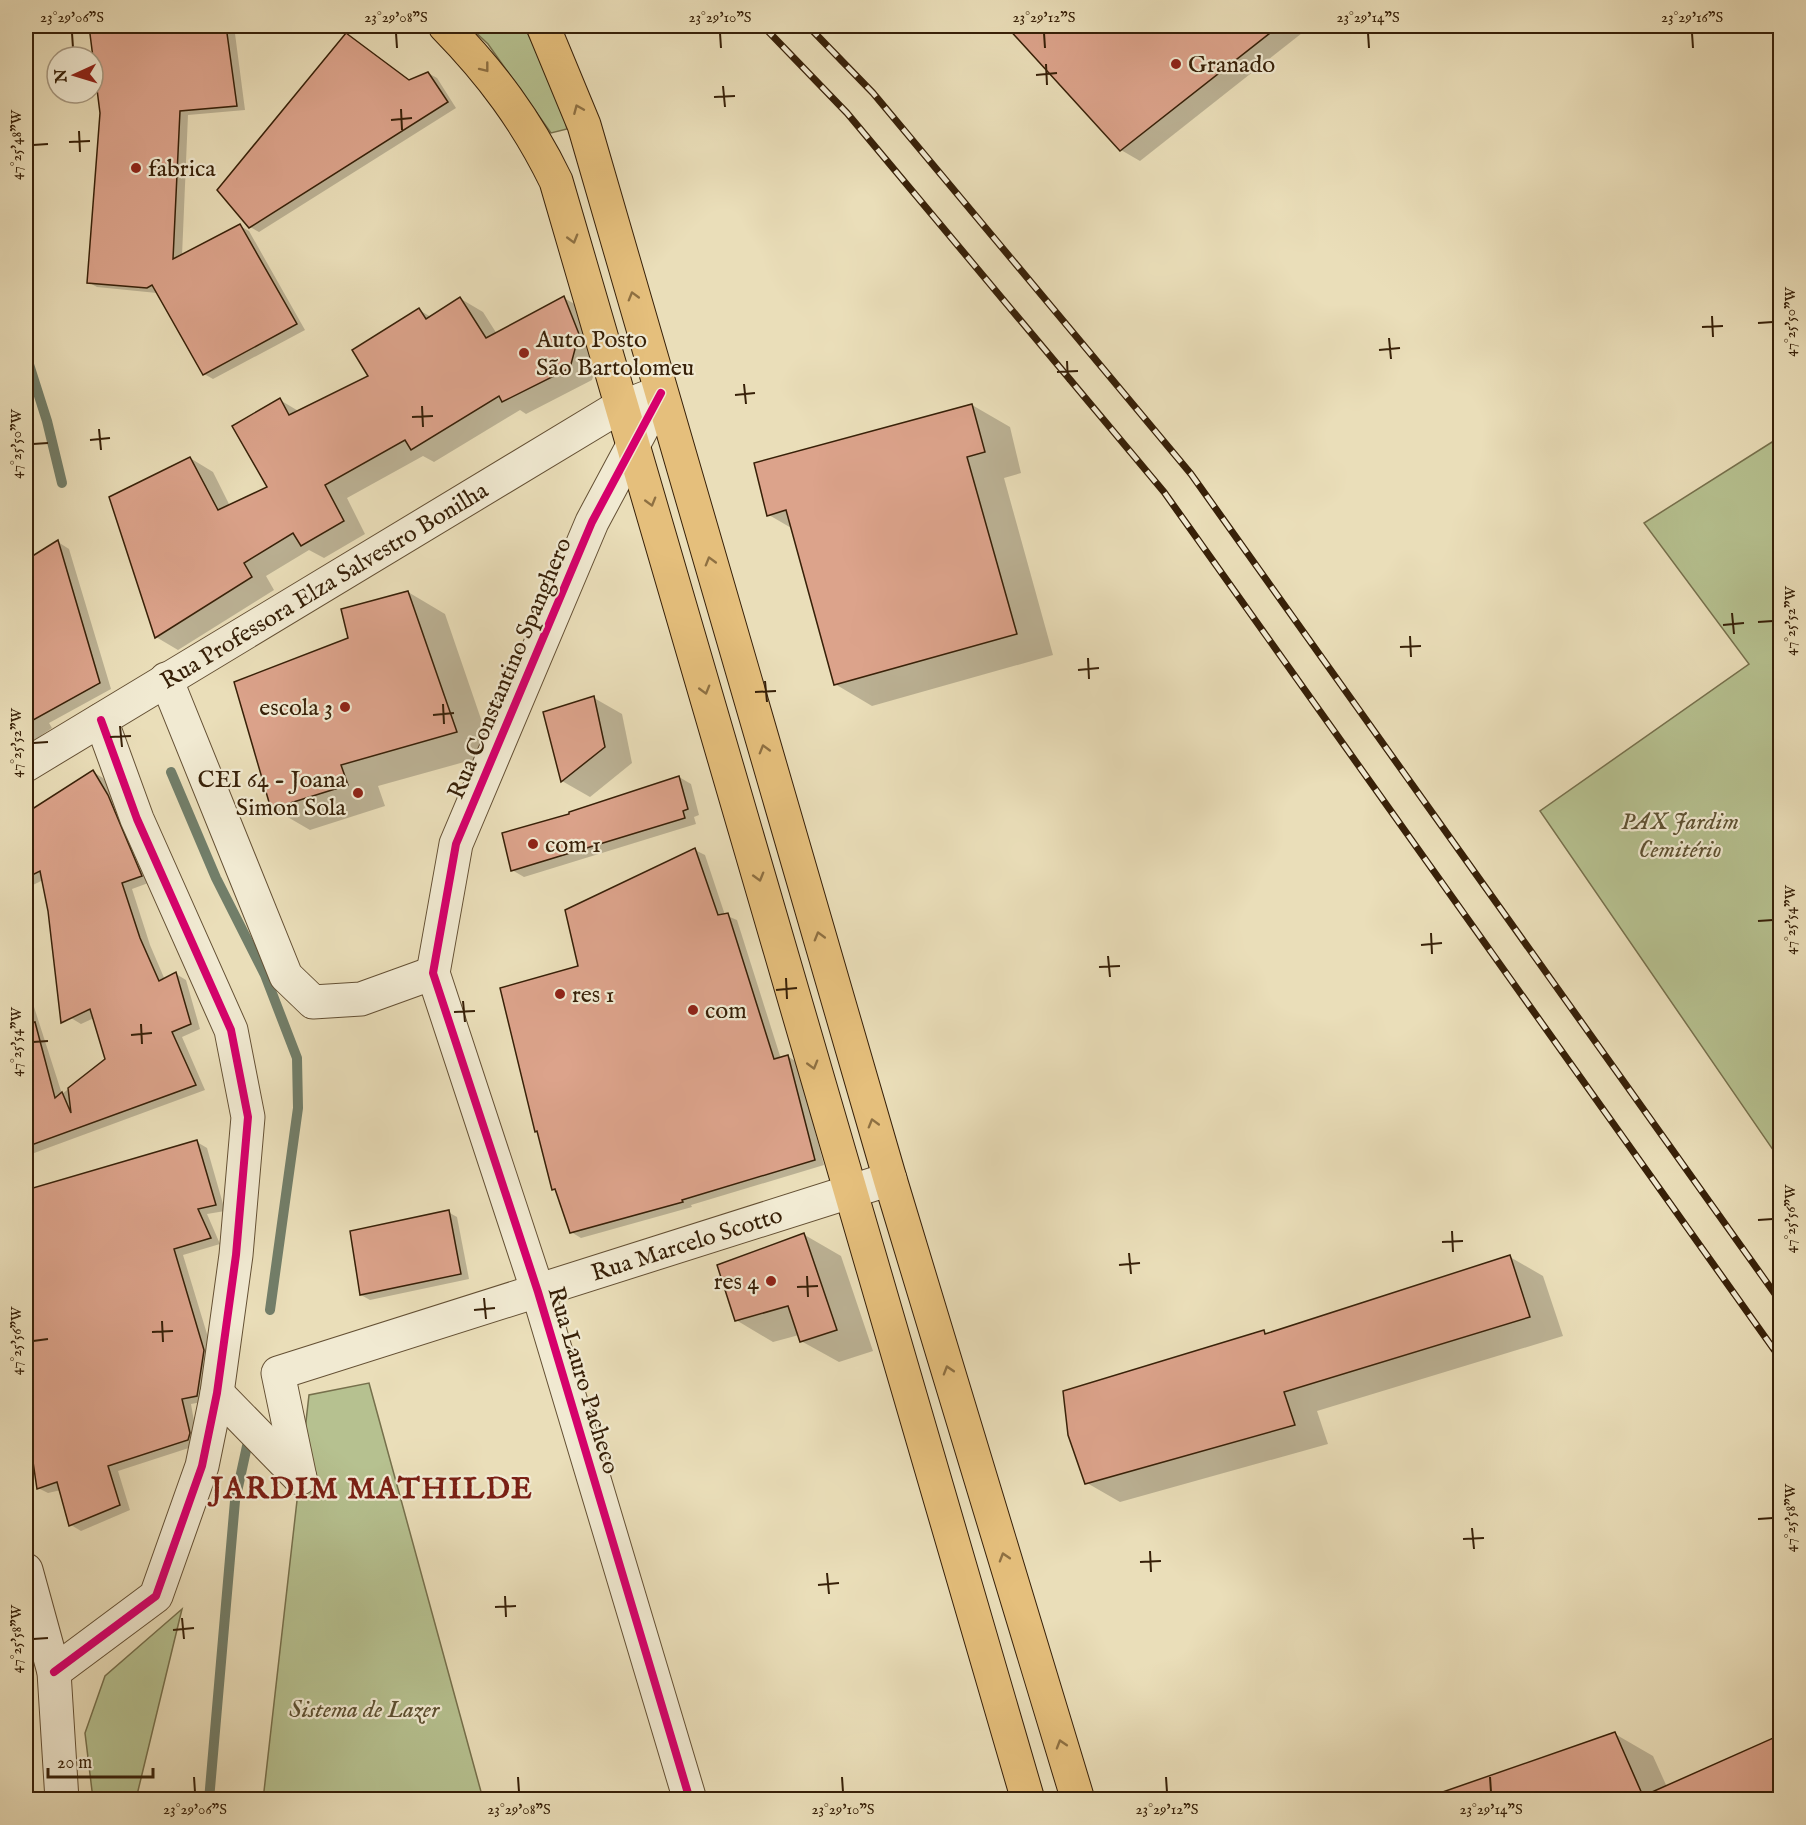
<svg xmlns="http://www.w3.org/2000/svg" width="1806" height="1825" viewBox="0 0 1806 1825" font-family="'IM FELL English',serif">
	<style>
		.green { fill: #b6c190; stroke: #76704c; stroke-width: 1.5 }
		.shadow { fill: #0003 }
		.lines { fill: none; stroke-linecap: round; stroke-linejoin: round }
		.stream { stroke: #727e69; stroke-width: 10 }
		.building { fill: #dca38b; stroke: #372008; stroke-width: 1.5 }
		.minor-casing { stroke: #645034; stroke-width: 35 }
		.major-casing { stroke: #372008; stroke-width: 35 }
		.minor { stroke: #f1ead2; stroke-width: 33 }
		.major { stroke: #e5bf7c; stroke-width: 33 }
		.rail-casing { stroke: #372008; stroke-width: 7 }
		.rail { stroke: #f1ead2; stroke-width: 4.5; stroke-dasharray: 14; stroke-linecap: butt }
		.cycleway-casing { stroke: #f1ead2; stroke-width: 11 }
		.cycleway { stroke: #d6006c; stroke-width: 8 }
		.oneway { stroke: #8e7042 }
		.ticks { fill: none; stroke: #372008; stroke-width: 2 }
		.poi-dot { fill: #8f2418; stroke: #f1ead2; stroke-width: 2 }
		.labels { text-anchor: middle; stroke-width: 4.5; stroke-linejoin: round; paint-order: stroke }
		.poi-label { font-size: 24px; fill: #372008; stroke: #f1ead2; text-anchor: start }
		.street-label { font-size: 24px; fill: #372008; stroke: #f1ead2 }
		.park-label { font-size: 24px; font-style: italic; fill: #5d5031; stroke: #f1ead2 }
		.district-label { font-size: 30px; font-weight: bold; letter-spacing: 1.5px; fill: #7a1f14; stroke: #f1ead2 }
		.neatline { fill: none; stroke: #372008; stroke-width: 2 }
		.ticks-label { font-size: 15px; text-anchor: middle; fill: #372008 }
	</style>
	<rect width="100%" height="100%" fill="#eadeb9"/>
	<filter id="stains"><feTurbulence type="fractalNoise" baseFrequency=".00333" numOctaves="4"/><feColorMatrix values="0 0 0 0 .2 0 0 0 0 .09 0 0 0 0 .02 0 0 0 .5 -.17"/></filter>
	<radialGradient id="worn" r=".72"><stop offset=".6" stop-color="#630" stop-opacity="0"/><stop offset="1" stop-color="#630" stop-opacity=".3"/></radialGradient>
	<!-- green -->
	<g class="green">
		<path d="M469,26h55l35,71 8,32 -16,4 -63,-89z"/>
		<path d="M1780,437v723l-240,-349 209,-147 -105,-141z"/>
		<path d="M369,1383l114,416 -220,1 46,-405z"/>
		<path d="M182,1609l-46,190h-43l-8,-66 20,-57z"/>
	</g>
	<!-- shadow -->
	<g class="shadow">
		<path d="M90,26h144l11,84 -57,5 -6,141 58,-30 9,5 56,99 -92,49 -9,-5 -47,-81 -60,-6 -9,-5 13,-169z"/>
		<path d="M1008,26h303l-171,135 -19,-11z"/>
		<path d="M347,35l64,46 17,-8 9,5 19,30 -197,124 -9,-5z"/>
		<path d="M564,298l23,13 14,37 -9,32 -66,34 -6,-4 -86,52 -11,-6 -76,42 18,36 -41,24 -15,-8 -43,26 8,14 -96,60 -22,-13 34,-179 23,14 17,34 39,-18 11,-88 20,12 70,-35 49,-67 12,7 30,-18 22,13 14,22z"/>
		<path d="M972,405l38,22 11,46 -17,5 49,177 -181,51 -37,-22 -42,-155 -24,-14z"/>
		<path d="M58,542l11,7 42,140 -62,34 3,5 -26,18v-185z"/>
		<path d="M408,592l37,22 48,140 -115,32 7,20 -75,24 -38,-22 78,-169z"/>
		<path d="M594,698l28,16 10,49 -42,34 -28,-16 -18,-68z"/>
		<path d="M93,772l10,6 15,25 33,79 -19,7 18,56 15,35 11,-6 10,6 14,49 -18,8 23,53 -179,66v-174l36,112 45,-35 -13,-41 -13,6 -10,-6 -28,-138 -12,6 -5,-4v-68z"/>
		<path d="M679,777l12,7 8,31 -5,2 2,7 -172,53 -12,-7 59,-55z"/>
		<path d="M695,850l10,5 20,60 12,5 44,139 6,-3 10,6 27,103 -133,40 1,2 -111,31 -10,-6 -13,-41 -5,-2 -14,-57 -3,-1 44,-164z"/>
		<path d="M197,1142l10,6 18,63 -18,3 13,30 -37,11 31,102 -7,44 -16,3 7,41 -80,26 12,39 -49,21 -10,-6 -10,-35 -13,3 -10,-5 -8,-51 -4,1v-260l4,13z"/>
		<path d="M448,1212l9,5 12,62 -99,21 -9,-5z"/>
		<path d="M803,1234l38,22 32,95 -34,11 -38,-21 -2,-6 -26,7 -37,-22z"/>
		<path d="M1510,1257l33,19 20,60 -246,75 11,33 -208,58 -33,-19 177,-151 4,2z"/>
		<path d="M1615,1734l38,22 14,31 113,-51v64h-354z"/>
	</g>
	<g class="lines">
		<!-- stream -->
		<g class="stream">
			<path d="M26,355l21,66 15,62"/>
			<path d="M171,772l45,106 49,97 32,83 1,50 -28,202"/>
			<path d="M209,1800l26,-299 12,-55"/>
		</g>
	</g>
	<!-- building -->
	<g class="building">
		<path d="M89,26h137l11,80 -57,5 -7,148 67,-35 57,100 -94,51 -51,-90 -5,3 -60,-5 13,-170z"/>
		<path d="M1006,26h273l-159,125z"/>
		<path d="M346,33l63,47 19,-8 20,30 -199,126 -32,-38z"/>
		<path d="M564,296l15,38 -9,34 -68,34 -3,-6 -88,54 -6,-10 -80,45 19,36 -43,25 -8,-13 -49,30 8,14 -97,61 -46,-141 81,-40 28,53 49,-23 -35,-61 48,-28 9,17 79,-39 -16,-26 67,-42 7,11 34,-22 26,41z"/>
		<path d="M972,404l13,48 -18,5 50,177 -183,51 -48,-175 -19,6 -13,-53z"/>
		<path d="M58,540l42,143 -74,41v-164z"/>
		<path d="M408,591l49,141 -116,33 7,20 -77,24 -37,-127 114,-44 -7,-29z"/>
		<path d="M594,696l11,51 -44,35 -18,-70z"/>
		<path d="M93,770l15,25 34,81 -20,7 18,55 19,43 17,-9 15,52 -19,8 24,53 -170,62v-123l9,-2 20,76 7,-6 9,21 -3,-25 37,-29 -15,-50 -29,14 -13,-112 -8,-40 -14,7v-65z"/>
		<path d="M679,776l9,33 -5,2 2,7 -174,53 -9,-38 67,-19v-2z"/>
		<path d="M695,848l23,67 10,-2 46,146 14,-4 27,105 -133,40 1,2 -113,31 -15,-44 -3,1 -15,-59 -2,1 -35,-144 78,-22 -13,-56z"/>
		<path d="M197,1140l19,65 -18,4 13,29 -37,11 30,101 -7,46 -15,3 8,34 -2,7 -80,26 12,39 -51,21 -12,-44 -20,7 -11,-75v-224z"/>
		<path d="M449,1210l12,64 -101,21 -10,-64z"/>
		<path d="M804,1233l33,97 -37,12 -12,-36 -53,15 -18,-56z"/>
		<path d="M1510,1255l20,62 -246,75 11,33 -210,59 -17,-49 -5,-44 201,-61 1,4z"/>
		<path d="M1615,1732l28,64 137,-61v65h-345l-1,-5z"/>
	</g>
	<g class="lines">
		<defs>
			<g id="minor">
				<path d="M661,393l-69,129 -136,322 -23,129 105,319 152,508"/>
				<path d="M166,679l120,297 27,26 48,-3 72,-26"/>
				<path id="s1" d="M26,765l588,-355 34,-13"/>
				<path d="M217,1393l83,85"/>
				<path id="s2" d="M300,1478l-22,-105 612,-194"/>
				<path d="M26,1570l28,102 8,128"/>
				<path d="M54,1672l102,-76 46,-130 15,-73 19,-138 12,-138 -17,-87 -94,-211 -36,-99"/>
			</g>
			<g id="major">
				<path d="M445,26c46,47 82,95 111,155l472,1619"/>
				<path d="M543,26l41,99 306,1054 188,621"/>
			</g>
		</defs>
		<!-- minor casing -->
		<use href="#minor" class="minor-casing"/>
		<!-- major casing -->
		<use href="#major" class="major-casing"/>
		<!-- minor -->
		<use href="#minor" class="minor"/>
		<!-- major -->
		<use href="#major" class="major"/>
		<defs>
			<g id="rail">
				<path d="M763,26l84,87 317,379 616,866"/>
				<path d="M808,26l65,67 318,381 589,827"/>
			</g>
		</defs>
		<!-- rail casing -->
		<use href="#rail" class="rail-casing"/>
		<!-- rail -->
		<use href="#rail" class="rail"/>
		<defs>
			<g id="cycleway">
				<path d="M661,393l-69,129 -136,322 -23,129 105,319 152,508"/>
				<path d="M54,1672l102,-76 46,-130 15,-73 19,-138 12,-138 -17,-87 -94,-211 -36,-99"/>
			</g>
		</defs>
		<!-- cycleway casing -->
		<use href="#cycleway" class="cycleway-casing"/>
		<!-- cycleway -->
		<use href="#cycleway" class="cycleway"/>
	</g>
	<!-- one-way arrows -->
	<defs><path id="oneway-chevron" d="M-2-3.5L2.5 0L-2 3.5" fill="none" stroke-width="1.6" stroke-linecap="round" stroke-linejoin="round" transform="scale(1.5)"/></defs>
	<g class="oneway">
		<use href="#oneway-chevron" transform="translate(485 68) rotate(52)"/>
		<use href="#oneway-chevron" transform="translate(578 109) rotate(-113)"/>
		<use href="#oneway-chevron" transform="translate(573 239) rotate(74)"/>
		<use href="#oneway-chevron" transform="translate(633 296) rotate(-106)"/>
		<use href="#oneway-chevron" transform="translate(651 502) rotate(74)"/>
		<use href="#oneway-chevron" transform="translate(710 561) rotate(-106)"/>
		<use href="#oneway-chevron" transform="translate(705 690) rotate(74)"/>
		<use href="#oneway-chevron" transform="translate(764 749) rotate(-106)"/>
		<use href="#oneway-chevron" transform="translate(759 877) rotate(74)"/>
		<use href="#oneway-chevron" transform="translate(819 936) rotate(-106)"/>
		<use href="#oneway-chevron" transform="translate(813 1065) rotate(74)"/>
		<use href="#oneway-chevron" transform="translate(873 1123) rotate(-106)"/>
		<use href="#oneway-chevron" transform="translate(948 1370) rotate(-107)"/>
		<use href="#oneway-chevron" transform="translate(1004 1557) rotate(-107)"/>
		<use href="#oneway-chevron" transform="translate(1061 1744) rotate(-107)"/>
	</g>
	<!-- ticks -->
	<path class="ticks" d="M72,33l1,15M396,33l1,15M720,33l1,15M1044,33l1,15M1368,33l1,15M1692,33l1,15M1046,64l1,21M1036,75l21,-2M723,86l2,21M714,97l21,-1M401,109l1,21M391,120l21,-2M79,131l1,21M69,142l21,-1M33,145l15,-1M1712,316l1,21M1758,323l15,-1M1702,327l21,-1M1389,338l2,21M1379,350l21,-2M1067,361l1,21M1057,372l21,-1M744,384l2,20M735,395l20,-2M422,406l1,21M412,417l21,-1M99,429l2,21M90,440l20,-2M33,444l15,-1M1732,613l2,21M1758,622l15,-1M1723,625l21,-2M1410,636l1,21M1400,647l21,-1M1088,658l1,21M1078,670l21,-2M765,681l2,21M755,692l21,-1M443,704l1,20M433,715l21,-2M120,726l2,21M110,737l21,-1M33,743l15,-1M1758,921l15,-1M1431,933l1,21M1421,945l21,-2M1108,956l2,21M1099,967l21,-1M786,978l1,21M776,990l21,-2M463,1001l2,21M454,1012l21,-1M141,1024l1,20M131,1035l21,-2M33,1042l15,-1M1758,1220l15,-1M1452,1231l1,21M1442,1242l21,-1M1129,1253l2,21M1119,1265l21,-2M807,1276l1,21M797,1287l21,-1M484,1298l2,21M474,1310l21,-2M162,1321l1,21M152,1332l21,-1M33,1341l15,-2M1758,1519l15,-1M1472,1528l2,21M1463,1539l21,-1M1150,1551l1,21M1140,1562l21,-1M827,1573l2,21M818,1585l21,-2M505,1596l1,21M495,1607l21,-1M182,1618l2,21M173,1630l21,-2M33,1639l15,-1M194,1777l1,15M518,1777l1,15M842,1777l1,15M1166,1777l1,15M1490,1777l1,15"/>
	<!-- markers -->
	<g class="poi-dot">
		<circle cx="1176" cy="64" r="6"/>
		<circle cx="136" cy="168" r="6"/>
		<circle cx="524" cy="353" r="6"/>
		<circle cx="345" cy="707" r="6"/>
		<circle cx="358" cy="793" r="6"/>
		<circle cx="533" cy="844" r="6"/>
		<circle cx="560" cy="994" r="6"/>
		<circle cx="693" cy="1010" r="6"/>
		<circle cx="771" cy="1281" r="6"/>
	</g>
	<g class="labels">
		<!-- poi labels -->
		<g class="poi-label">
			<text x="1188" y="72">Granado</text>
			<text x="148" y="176">fabrica</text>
			<text x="536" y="347">Auto Posto<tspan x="536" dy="28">São Bartolomeu</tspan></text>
			<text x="333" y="715" text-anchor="end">escola 3</text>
			<text x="346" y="787" text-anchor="end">CEI 64 - Joana<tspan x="346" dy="28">Simon Sola</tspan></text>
			<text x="545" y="852">com 1</text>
			<text x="572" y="1002">res 1</text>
			<text x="705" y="1018">com</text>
			<text x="759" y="1289" text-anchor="end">res 4</text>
		</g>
		<!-- street labels -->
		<g class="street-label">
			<text dy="8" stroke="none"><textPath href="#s1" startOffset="348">Rua Professora Elza Salvestro Bonilha</textPath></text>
			<text transform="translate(509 668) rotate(-67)" y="8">Rua Constantino Spanghero</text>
			<text dy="8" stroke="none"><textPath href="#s2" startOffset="536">Rua Marcelo Scotto</textPath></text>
			<text transform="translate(584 1380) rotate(73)" y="8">Rua Lauro Pacheco</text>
		</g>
		<!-- park labels -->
		<g class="park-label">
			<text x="1680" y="829">PAX Jardim<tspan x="1680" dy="28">Cemitério</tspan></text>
			<text x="364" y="1717">Sistema de Lazer</text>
		</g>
		<!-- district labels -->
		<g class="district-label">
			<text x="372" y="1498">JARDIM MATHILDE</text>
		</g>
	</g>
	<!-- margin -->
	<rect width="1806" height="1825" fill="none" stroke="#eadeb9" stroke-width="66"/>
	<!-- north arrow -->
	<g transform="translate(75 75) rotate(266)"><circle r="28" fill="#f1ead2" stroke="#a79981" stroke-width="1.5"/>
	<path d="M0-4.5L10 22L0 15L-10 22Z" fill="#8f2418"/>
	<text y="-9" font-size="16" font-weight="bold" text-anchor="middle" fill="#372008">N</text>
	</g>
	<!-- scale -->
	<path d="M48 1768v9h105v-9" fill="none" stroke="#372008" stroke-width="3"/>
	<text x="57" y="1768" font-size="18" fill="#372008" stroke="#f1ead2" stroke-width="4.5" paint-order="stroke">20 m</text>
	<rect x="33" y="33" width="1740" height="1759" class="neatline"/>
	<g class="ticks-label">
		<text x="72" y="22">23°29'06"S</text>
		<text x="396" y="22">23°29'08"S</text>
		<text x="720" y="22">23°29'10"S</text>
		<text x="1044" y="22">23°29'12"S</text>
		<text x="1368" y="22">23°29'14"S</text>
		<text x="1692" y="22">23°29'16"S</text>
		<text transform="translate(16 145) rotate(-90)" y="5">47°25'48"W</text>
		<text transform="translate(1790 322) rotate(-90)" y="5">47°25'50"W</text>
		<text transform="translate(16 444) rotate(-90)" y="5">47°25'50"W</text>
		<text transform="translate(1790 621) rotate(-90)" y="5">47°25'52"W</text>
		<text transform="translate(16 743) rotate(-90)" y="5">47°25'52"W</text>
		<text transform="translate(1790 920) rotate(-90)" y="5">47°25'54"W</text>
		<text transform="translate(16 1042) rotate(-90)" y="5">47°25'54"W</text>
		<text transform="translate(1790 1219) rotate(-90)" y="5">47°25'56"W</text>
		<text transform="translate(16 1341) rotate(-90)" y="5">47°25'56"W</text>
		<text transform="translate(1790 1518) rotate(-90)" y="5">47°25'58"W</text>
		<text transform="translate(16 1639) rotate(-90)" y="5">47°25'58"W</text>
		<text x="195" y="1814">23°29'06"S</text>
		<text x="519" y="1814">23°29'08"S</text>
		<text x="843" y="1814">23°29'10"S</text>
		<text x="1167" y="1814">23°29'12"S</text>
		<text x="1491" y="1814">23°29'14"S</text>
	</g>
	<rect width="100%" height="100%" filter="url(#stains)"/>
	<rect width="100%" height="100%" fill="url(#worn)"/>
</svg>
